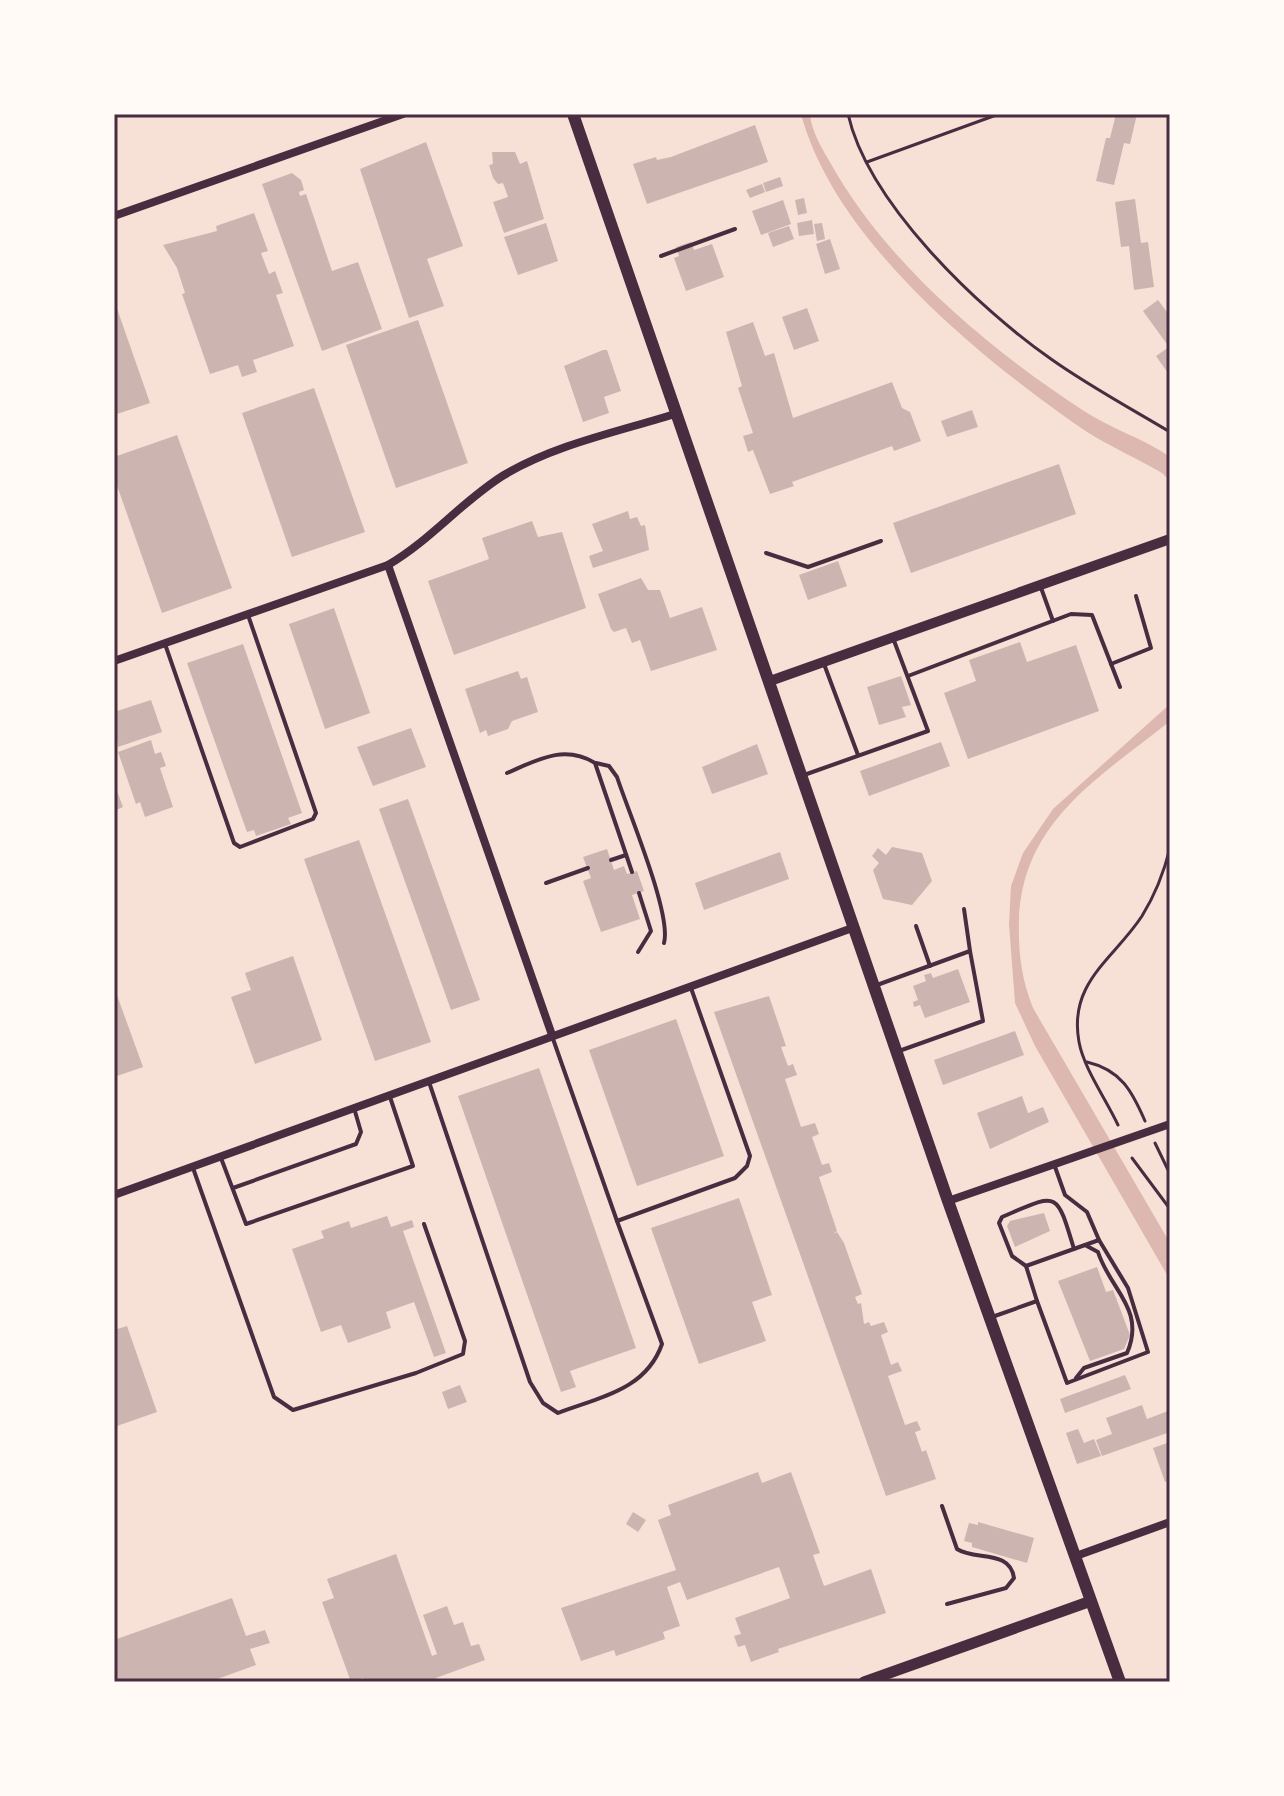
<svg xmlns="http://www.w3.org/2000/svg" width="1284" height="1796" viewBox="0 0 1284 1796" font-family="Ubuntu,sans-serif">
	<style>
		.water { fill: #dcb8b0 }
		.building { fill: #ccb4b1 }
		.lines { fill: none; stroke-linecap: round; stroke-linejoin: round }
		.path { stroke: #4a2c40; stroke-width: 3 }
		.service { stroke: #4a2c40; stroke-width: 4 }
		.minor { stroke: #4a2c40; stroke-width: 8 }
		.tertiary { stroke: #4a2c40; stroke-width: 10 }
		.secondary { stroke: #4a2c40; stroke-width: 11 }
		.primary { stroke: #4a2c40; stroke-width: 12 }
		.neatline { fill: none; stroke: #4a2c40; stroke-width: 3 }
	</style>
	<rect width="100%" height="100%" fill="#f7e1d7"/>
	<!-- water -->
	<g class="water">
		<path d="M801,114h9c1,17 13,36 21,50 56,100 158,185 253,247 27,18 59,27 86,46v24l-8,-8c-24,-14 -51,-26 -75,-41 -105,-72 -252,-191 -286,-318z"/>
		<path d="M1170,704v17c-69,56 -146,98 -151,197 -1,33 2,60 14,90l137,235v37l-135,-234 -20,-43 -6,-79 2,-38 12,-33 30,-44z"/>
	</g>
	<!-- building -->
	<g class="building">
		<path d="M1116,114h21l-7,30 -6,-1 -10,42 -18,-4 10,-43h4z"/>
		<path d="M755,125l13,37 -121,42 -14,-40 23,-7 1,3 14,-3z"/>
		<path d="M426,142l37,104 -36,13 17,47 -35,12 -49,-149z"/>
		<path d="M492,152h23l5,12 7,-3 17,58 -40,14 -11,-31 15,-5 -5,-14 -5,1 -5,-6 -4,-13 4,-1z"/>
		<path d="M292,173l9,7 3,10 -5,2 1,4 6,-2 26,77 26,-9 24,67 -60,22 -60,-167z"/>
		<path d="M780,177l3,9 -17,6 -3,-9z"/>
		<path d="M762,184l3,8 -15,6 -4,-8z"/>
		<path d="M804,198l3,15 -9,2 -3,-15z"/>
		<path d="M1135,199l6,44 7,-1 6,45 -20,3 -5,-44 -8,1 -6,-45z"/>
		<path d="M783,200l8,24 -30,11 -9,-24z"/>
		<path d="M254,213l14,38 -7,2 8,21 6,-3 8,22 -7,2 18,51 -41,14 4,12 -15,5 -4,-12 -28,9 -28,-80 3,-1 -8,-25 -14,-23 54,-14 -1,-5z"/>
		<path d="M812,220l2,14 -15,2 -2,-13z"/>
		<path d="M546,223l12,38 -40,14 -14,-38z"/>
		<path d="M822,223l3,16 -8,2 -3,-17z"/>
		<path d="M789,226l5,13 -21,8 -5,-14z"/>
		<path d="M830,239l10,30 -15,5 -9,-30z"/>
		<path d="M691,242l3,8 18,-6 12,33 -38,14 -12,-33 5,-2 -3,-9z"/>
		<path d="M114,300l36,103 -36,12z"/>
		<path d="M1158,300l12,16v60l-14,-20 13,-9 -26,-36z"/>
		<path d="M807,308l12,33 -25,9 -12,-33z"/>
		<path d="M418,320l50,143 -72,25 -50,-143z"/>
		<path d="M753,322l12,34 9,-3 19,65 99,-36 10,26 8,4 11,29 -27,10 -2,-5 -100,36 2,4 -24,8 -17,-44 -5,2 -5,-16 10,-3 -15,-45 4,-2 -16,-54z"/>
		<path d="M603,350h4l14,41 -17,6 5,16 -26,9 -19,-56z"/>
		<path d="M314,388l51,144 -73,25 -50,-144z"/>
		<path d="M972,410l6,17 -31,10 -6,-16z"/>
		<path d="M177,435l55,153 -70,25 -48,-136v-20z"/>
		<path d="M1059,464l17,50 -165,59 -18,-50z"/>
		<path d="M628,511l2,8 7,-2 4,9 4,-1 4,25 -56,18 -4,-12 14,-5 -11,-27z"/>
		<path d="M532,521l6,16 24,-5 24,76 -132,47 -26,-74 61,-22 -7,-21z"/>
		<path d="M838,561l9,25 -39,14 -9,-25z"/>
		<path d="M641,578l7,12h12l10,28 32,-11 15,43 -66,21 -11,-31 -8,3 -6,-15 -12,4 -3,-3 -13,-35z"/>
		<path d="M334,608l36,105 -45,16 -36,-105z"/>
		<path d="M1020,642l7,20 49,-17 23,66 -131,48 -24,-66 32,-12 -7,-21z"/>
		<path d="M243,644l59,169 -14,5 3,6 -35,12 -2,-6 -7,2 -60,-169z"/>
		<path d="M518,671l3,8 6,-2 11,35 -26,9 -4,8 -20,7 -2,-6 -6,3 -15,-44z"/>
		<path d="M901,676l10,29 -9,2 4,10 -27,8 -12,-38z"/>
		<path d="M151,700l11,32 -44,15 -4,-35z"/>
		<path d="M411,728l15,39 -53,19 -16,-39z"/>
		<path d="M151,740l4,14 6,-2 5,14 -6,2 13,39 -28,10 -5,-15 -4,2 -18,-52z"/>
		<path d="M941,742l9,24 -81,30 -9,-25z"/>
		<path d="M757,744l11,30 -56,20 -10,-27z"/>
		<path d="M114,783l9,24 -9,4z"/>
		<path d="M408,799l72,201 -29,10 -72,-201z"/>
		<path d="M359,840l72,202 -56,19 -71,-202z"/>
		<path d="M892,847l30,6 10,28 -20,24 -29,-6 -10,-29 6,-7 -7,-7 6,-8 8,7z"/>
		<path d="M607,849l7,21 10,-4 3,8 10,-3 7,20 -12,4 8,24 -39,13 -18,-51 8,-3 -8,-21z"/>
		<path d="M780,852l9,27 -85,31 -9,-27z"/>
		<path d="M293,956l29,84 -67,24 -24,-67 20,-7 -6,-17z"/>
		<path d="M958,969l12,33 -45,16 -5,-13 -6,2 -1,-5 5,-2 -5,-14 13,-5 -2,-6 7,-2 2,5z"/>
		<path d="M114,987l29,80 -29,10z"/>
		<path d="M769,996l17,50 -5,1 7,19 5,-2 4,11 -12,4 16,48 14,-4 4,11 -7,3 10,28 7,-2 3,9 -13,5 18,54 -4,3 4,-2 7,11 18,51 -7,3 3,7 3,-1 3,21 5,-2 2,4 13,-4 4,10 -7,3 10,30 7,-3 4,9 -14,5 17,49 12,-4 4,9 -6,2 7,20 4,-2 10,29 -50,17 -172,-484z"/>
		<path d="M676,1019l48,137 -87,30 -48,-136z"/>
		<path d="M1015,1031l9,24 -81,30 -9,-25z"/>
		<path d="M539,1068l97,280 -66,23 6,16 -15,5 -103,-296z"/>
		<path d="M1022,1096l6,17 15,-6 6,15 -59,27 -13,-36z"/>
		<path d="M739,1198l33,97 -20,7 14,39 -67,23 -48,-136z"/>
		<path d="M1044,1213l6,18 -35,16 -8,-21 3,-5z"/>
		<path d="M387,1216l4,11 21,-7 2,7 -11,4 43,122 -12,4 -20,-55 -28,10 5,16 -43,15 -7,-18 -20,7 -29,-83 32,-11 -3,-7 28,-10 2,7z"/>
		<path d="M1097,1267l9,25 7,-2 17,45 -6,14 -34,12 -32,-80z"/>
		<path d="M127,1326l30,86 -43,15v-97z"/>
		<path d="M1125,1375l6,14 -66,24 -5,-14z"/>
		<path d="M460,1385l7,17 -19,7 -6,-17z"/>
		<path d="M1142,1405l5,14 21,-8 2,21 -68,24 -6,-16 16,-6 -6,-16z"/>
		<path d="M1078,1429l6,14 10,-4 7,17 -24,8 -11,-31z"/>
		<path d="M1170,1442v38l-5,2 -12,-34z"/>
		<path d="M758,1472l4,11 29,-11 29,81 -7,2 11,31 47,-17 15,44 -108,36 1,3 -28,10 -6,-17 -7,2 -4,-11 7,-2 -6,-16 55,-20 -11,-31 -92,33 -7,-18 -13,5 13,39 -17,6 2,7 -49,17 -2,-6 -33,11 -20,-53 115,-38 -18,-50 13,-5 -3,-10z"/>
		<path d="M633,1512l13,8 -8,12 -12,-8z"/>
		<path d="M978,1522l56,16 -7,25 -55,-16v-4l-8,-2 5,-18 9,2z"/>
		<path d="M396,1554l36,102 5,-2 -14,-39 24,-9 7,19 9,-3 8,24 8,-2 6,16 -49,18 1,4h-72l-2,-4 -12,4 -29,-80 12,-4 -7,-19z"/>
		<path d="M232,1598l14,38 19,-6 5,13 -20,6 6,16 -47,17h-95v-42z"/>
	</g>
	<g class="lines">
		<!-- path -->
		<g class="path">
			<path d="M848,114c20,89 130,194 203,245 38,27 79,49 119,73"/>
			<path d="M867,162l132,-48"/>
			<path d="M1087,1062c34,8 45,29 58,59"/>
			<path d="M1118,1125c-12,-26 -34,-56 -39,-83 -11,-60 35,-83 63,-126 13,-21 22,-44 28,-68"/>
			<path d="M1155,1143l15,31"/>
			<path d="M1132,1158l38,51"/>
		</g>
		<!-- service -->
		<g class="service">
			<path d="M661,256l74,-27"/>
			<path d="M766,553l42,14 73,-26"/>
			<path d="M1040,585l13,36"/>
			<path d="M165,644l69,199 6,4 73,-28 3,-6 -68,-198"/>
			<path d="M824,664l34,91"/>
			<path d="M1111,664l40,-16 -15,-52"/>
			<path d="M908,676l163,-62 21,1 28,72"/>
			<path d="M596,763l13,3 8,11c11,34 55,137 47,166"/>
			<path d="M507,773c30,-13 57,-29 88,-10l37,109"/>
			<path d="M804,775l124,-44 -35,-93"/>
			<path d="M611,860l15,-5"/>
			<path d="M546,883l42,-15"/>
			<path d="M964,909l6,42"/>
			<path d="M916,926l14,40"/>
			<path d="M638,952l13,-21 -12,-38"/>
			<path d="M877,985l93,-34 13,70 -84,30"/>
			<path d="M552,1036l65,185 118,-43 12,-12 3,-10 -59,-168"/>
			<path d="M429,1082l101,300 13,21 15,10c42,-16 88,-23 104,-69l-45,-123"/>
			<path d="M221,1158l25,66 167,-58 -24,-72"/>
			<path d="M193,1168l81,229 19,13 123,-37 47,-19 2,-13 -41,-117"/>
			<path d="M233,1188l123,-44 5,-12 -7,-24"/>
			<path d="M1026,1266l-14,-10 -13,-33 3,-6c56,-24 54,-28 72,32"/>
			<path d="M1037,1301l-11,-35 73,-26 -12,-28 -22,-17 -11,-31"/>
			<path d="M992,1317l45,-16 30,82 81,-31 -20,-64 -29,-48"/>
			<path d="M1076,1378l8,-10 43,-15c19,-44 -17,-63 -29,-101l-13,-7"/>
			<path d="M942,1506l15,43c18,12 53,0 57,29l-8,10 -59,16"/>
		</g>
		<!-- minor -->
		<g class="minor">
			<path d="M114,216l289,-102"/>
			<path d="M388,565l164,470"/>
			<path d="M114,661l274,-96c43,-25 74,-64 116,-90 52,-31 117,-44 174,-62"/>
			<path d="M114,1195l741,-268"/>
			<path d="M948,1201l222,-77"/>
			<path d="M1076,1556l94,-34"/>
		</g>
		<!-- tertiary -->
		<path class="tertiary" d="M770,681l400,-142"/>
		<!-- secondary -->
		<path class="secondary" d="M864,1682l227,-81"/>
		<!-- primary -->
		<path class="primary" d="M573,114l375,1087 172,481"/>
	</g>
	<!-- border -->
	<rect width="1284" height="1796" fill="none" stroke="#fffaf5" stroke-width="232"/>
	<rect x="116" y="116" width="1052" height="1564" class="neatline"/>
</svg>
